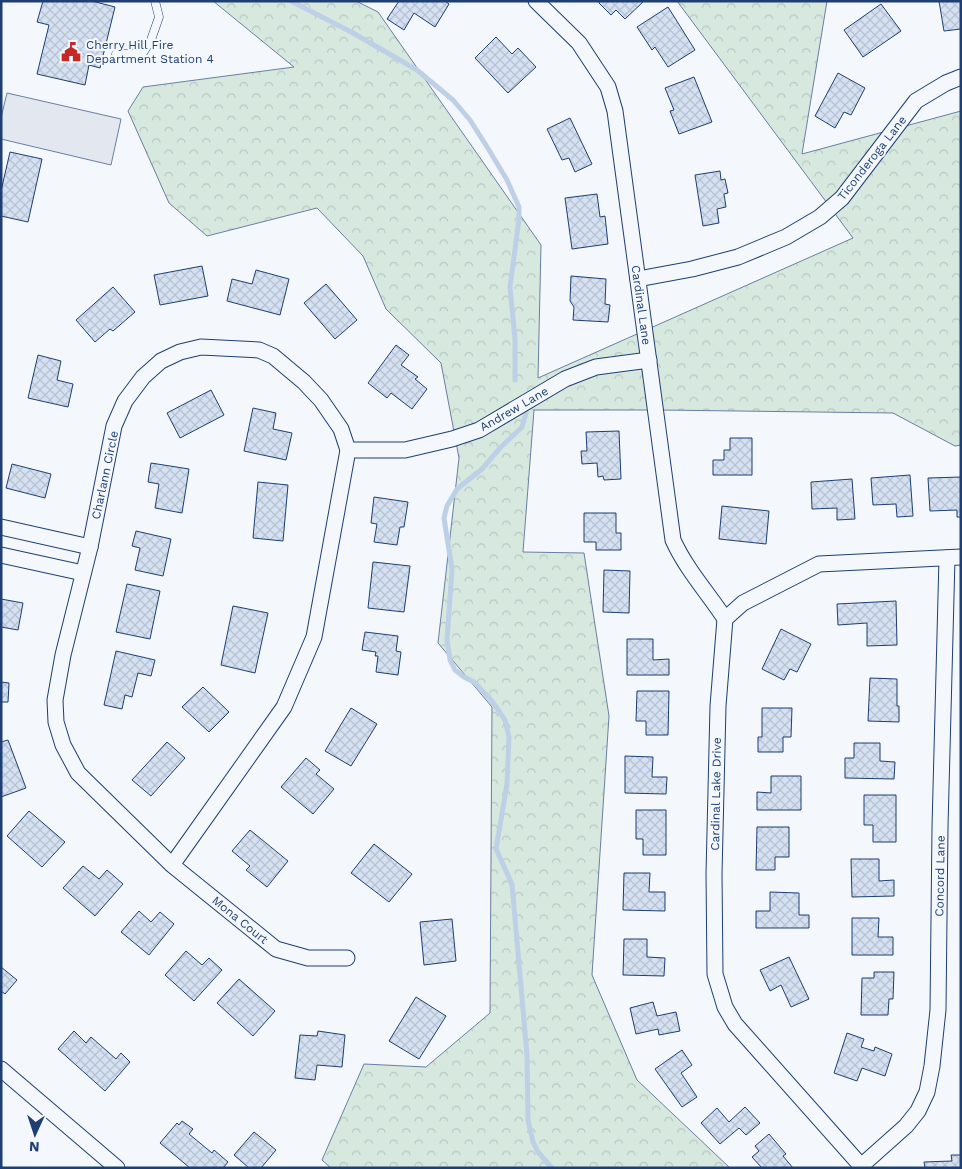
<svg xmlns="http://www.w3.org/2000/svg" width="962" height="1169" viewBox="0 0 962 1169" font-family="'Work Sans',sans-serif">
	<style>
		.forest { fill: url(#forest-crowns); stroke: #687fa3 }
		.parking { fill: #e3e8f0; stroke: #687fa3 }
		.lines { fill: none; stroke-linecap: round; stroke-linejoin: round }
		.stream { stroke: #bed0e5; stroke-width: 5 }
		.building { fill: url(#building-cross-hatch); stroke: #1d3f73 }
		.service-casing { stroke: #1d3f73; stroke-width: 9 }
		.minor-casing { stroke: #1d3f73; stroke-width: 17 }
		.service { stroke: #f4f7fb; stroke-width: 8 }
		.minor { stroke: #f4f7fb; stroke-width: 15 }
		.labels { text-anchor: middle; stroke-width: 4; stroke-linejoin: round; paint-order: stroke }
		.poi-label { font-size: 12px; fill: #1d3f73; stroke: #f4f7fb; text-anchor: start }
		.street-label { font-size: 12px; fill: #1d3f73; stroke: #f4f7fb }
	</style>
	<defs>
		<pattern id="forest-crowns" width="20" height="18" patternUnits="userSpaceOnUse" patternTransform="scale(1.25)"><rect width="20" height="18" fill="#d7e8df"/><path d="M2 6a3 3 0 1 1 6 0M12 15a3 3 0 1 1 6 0" fill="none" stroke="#b8c8c3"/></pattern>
		<pattern id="building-cross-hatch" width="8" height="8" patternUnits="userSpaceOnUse" patternTransform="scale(1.25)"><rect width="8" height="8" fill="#d5e0f0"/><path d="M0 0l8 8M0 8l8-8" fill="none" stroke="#b6c1d1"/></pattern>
	</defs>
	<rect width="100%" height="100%" fill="#f4f7fb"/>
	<!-- forest -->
	<path class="forest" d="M213,1h143l22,11 163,233 -3,133 315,-140 -176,-237h150l-25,153 159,-43v334l-6,1 -62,-33 -233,-3h-126l-11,142 61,1 25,163 -17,259 45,105 93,88h-399l-9,-8 42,-96 62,3 64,-54 2,-306 -54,-64 21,-185 -18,-95 -55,-54 -23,-53 -46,-48 -110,28 -38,-33 -41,-92 15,-24 151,-20z"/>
	<!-- parking -->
	<path class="parking" d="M7,93l114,26 -10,46 -110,-26v-21z"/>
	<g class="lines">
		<!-- stream -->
		<g class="stream">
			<path d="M291,1l62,32 64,37 36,30 17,20 19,30 18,30 12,27v12l-9,68 5,52v41"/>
			<path d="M526,413l-4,14 -22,21 -18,21 -25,20 -10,17 -3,12 8,51 -5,71 3,20 5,10 9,7 10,5 18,19 13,19 4,17 -2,47 -11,65 16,35 15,171 1,65 5,22 5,10 14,16"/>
		</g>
	</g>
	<!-- building -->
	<g class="building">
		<path d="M43,1h49l23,6 -15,61 -11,-3 -4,20 -48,-11 12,-49 -12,-3z"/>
		<path d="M399,1h46l4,3 -14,23 -21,-14 -10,17 -17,-11z"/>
		<path d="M600,1h44l-19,18 -9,-9 -5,5 -12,-12z"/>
		<path d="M939,1h22v28l-17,2z"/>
		<path d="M881,4l20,27 -38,26 -19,-27z"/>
		<path d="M668,7l27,43 -27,17 -13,-20 -3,3 -15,-23z"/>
		<path d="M496,37l16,17 6,-6 18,19 -28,26 -33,-35z"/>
		<path d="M838,73l27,15 -14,27 -7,-3 -9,16 -20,-12z"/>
		<path d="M694,77l18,45 -33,12 -9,-23 4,-1 -9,-22z"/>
		<path d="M570,118l22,46 -17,8 -6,-14 -7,2 -15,-31z"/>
		<path d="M10,152l32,7 -14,63 -27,-6v-25z"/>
		<path d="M720,171l1,9 4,-1 3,14 -4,1 2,13 -9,2 2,14 -16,3 -8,-51z"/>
		<path d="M597,194l3,23 5,-1 3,28 -36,5 -7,-51z"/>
		<path d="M202,266l6,30 -48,9 -6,-30z"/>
		<path d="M256,270l33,9 -9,36 -53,-14 5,-22 20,5z"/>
		<path d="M571,276l35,3 -1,25 5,1 -2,17 -35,-2 1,-13 -4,-6z"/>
		<path d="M326,284l31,36 -22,19 -31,-36z"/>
		<path d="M113,287l22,25 -22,19 -3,-2 -15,13 -19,-22z"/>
		<path d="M396,345l13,10 -8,10 17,12 -3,2 12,10 -15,20 -21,-16 -4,5 -19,-15z"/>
		<path d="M38,355l23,6 -4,19 16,4 -5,23 -40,-9z"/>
		<path d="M211,390l13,25 -44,23 -13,-25z"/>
		<path d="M253,408l23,5 -3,16 19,4 -6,27 -42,-9z"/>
		<path d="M619,431l2,48 -17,1 -1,-4 -5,1 -1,-14 -15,1 -1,-13h6l-1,-19z"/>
		<path d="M730,438h22v37h-39v-15h11v-10h6z"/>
		<path d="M151,463l38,6 -7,44 -27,-5 4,-24 -11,-2z"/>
		<path d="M12,464l39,10 -6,24 -39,-10z"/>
		<path d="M910,475l3,41 -16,1 -1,-13 -23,1 -2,-27z"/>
		<path d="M961,477v40h-4v-7l-27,1 -2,-33z"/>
		<path d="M852,479l3,40 -18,1v-12l-25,1 -1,-27z"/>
		<path d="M258,482l30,3 -5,56 -30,-3z"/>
		<path d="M374,497l34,5 -4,25h-4l-3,18 -23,-3 3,-18 -6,-1z"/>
		<path d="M722,506l47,5 -3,33 -47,-5z"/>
		<path d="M584,513h32v20h5v17h-25v-8h-12z"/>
		<path d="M136,531l35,8 -8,37 -28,-6 5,-22 -8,-2z"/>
		<path d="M373,562l37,4 -6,46 -36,-4z"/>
		<path d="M604,570l26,1 -1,42 -26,-1z"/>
		<path d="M127,584l33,7 -10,48 -34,-7z"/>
		<path d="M1,599l22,4 -5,27 -17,-3z"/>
		<path d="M896,601l1,44 -30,1v-23l-29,2 -1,-21z"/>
		<path d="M233,606l35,7 -13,60 -34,-8z"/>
		<path d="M781,629l30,15 -14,28 -7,-3 -6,11 -22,-11z"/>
		<path d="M365,632l33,4 -2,15 5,1 -3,23 -22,-3 2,-16h-3l1,-4 -14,-2z"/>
		<path d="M627,639h26v21l16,-1v16h-42z"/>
		<path d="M116,651l39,9 -4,16 -13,-3 -6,24 -7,-2 -3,14 -18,-4z"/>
		<path d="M870,678l27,1v27h2v16l-31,-1z"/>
		<path d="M1,682l8,1 -1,19h-7z"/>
		<path d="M203,687l26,25 -20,20 -27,-25z"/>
		<path d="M637,691h32l-1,44h-22v-14h-10z"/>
		<path d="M351,708l26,16 -26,42 -26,-15z"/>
		<path d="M762,708h30l-1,29h-8v15h-25v-15h4z"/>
		<path d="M8,740l18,48 -25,9v-55z"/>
		<path d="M167,742l18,16 -34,38 -19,-16z"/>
		<path d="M854,743h26v18l15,1 -1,17 -49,-1v-20h9z"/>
		<path d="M625,756l28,1 -1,20h15l-1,17 -41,-1z"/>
		<path d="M306,758l14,12 -4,4 18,15 -21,25 -32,-27z"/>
		<path d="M771,776h30v34h-44v-18l14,1z"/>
		<path d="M864,795h32v47h-23v-17h-9z"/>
		<path d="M636,810h30v45h-23v-16h-7z"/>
		<path d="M29,811l36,31 -23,25 -35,-31z"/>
		<path d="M757,827h32v30h-14v13h-19z"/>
		<path d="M250,830l38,31 -21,26 -21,-17 4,-4 -18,-15z"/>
		<path d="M374,844l38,30 -23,28 -38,-29z"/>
		<path d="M851,859h28v22l15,-1v16l-42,1z"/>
		<path d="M83,866l16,13 8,-9 16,14 -28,32 -32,-28z"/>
		<path d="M624,873h26l-1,19h16v19l-42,-1z"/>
		<path d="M770,892l29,1v22h10v13h-53v-17h14z"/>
		<path d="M139,911l12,11 9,-10 14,12 -25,31 -28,-23z"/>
		<path d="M852,918h27l-1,19h15v18h-41z"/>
		<path d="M452,919l4,42 -32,4 -4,-43z"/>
		<path d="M624,939h23v18l18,1 -1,18 -41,-1z"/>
		<path d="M186,951l16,14 7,-7 13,12 -28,31 -29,-26z"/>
		<path d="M789,957l20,42 -18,8 -10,-22 -11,6 -10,-21z"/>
		<path d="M1,967l16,13 -12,14 -4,-3z"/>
		<path d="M874,972h20l-1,27h-4l-1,16h-27l1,-37h12z"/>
		<path d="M239,979l36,32 -22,25 -36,-33z"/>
		<path d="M416,997l30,19 -27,43 -30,-18z"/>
		<path d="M653,1002l4,14 19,-4 4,19 -21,4 -1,-6 -22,5 -6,-26z"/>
		<path d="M74,1031l12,12 5,-6 25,22 5,-6 9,9 -25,29 -47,-42z"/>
		<path d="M318,1031l27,4 -3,32 -25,-2 -2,15 -20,-2 5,-43 17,1z"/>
		<path d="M847,1033l17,6 -3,8 13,4 1,-4 17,7 -7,22 -23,-8 -5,13 -23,-8z"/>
		<path d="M682,1050l10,15 -11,8 16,24 -15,10 -27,-38z"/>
		<path d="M745,1107l15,16 -14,12 -7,-7 -19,16 -19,-21 16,-15 12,14z"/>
		<path d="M182,1121l11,8 -4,5 23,19 2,-3 14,12 -5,6h-33l-30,-25 17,-20 2,2z"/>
		<path d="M254,1132l22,18 -15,18h-12l-15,-13z"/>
		<path d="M769,1134l17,20 -3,2 10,12h-31l-10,-11 7,-6 -4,-5z"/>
		<path d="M951,1155h10v13h-36l-1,-6 28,-1z"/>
	</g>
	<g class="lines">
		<defs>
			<path id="service" d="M116,54l27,-1 8,-13 8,-23 -4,-16"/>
			<g id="minor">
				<path d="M536,1l43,42 29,44 7,24 58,429c13,29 35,53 52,79"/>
				<path d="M638,279l54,-10 46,-12 48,-20 34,-20 22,-19 74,-97 30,-18 15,-6"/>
				<path d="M348,450h57l47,-11 27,-9 86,-51 31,-12 53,-7"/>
				<path d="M1,527l89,20"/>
				<path d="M1,555l82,18"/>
				<path d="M172,865l112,-158 30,-70 34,-187 -7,-21 -20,-29 -17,-18 -31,-26 -14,-6 -58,-3 -21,5 -19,9 -18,16 -18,24 -11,25 -24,121 -27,108 -8,45 1,22 7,23 15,28 94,92 104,84 32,9h39"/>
				<path d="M1,1069l116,99"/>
				<path d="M861,1166l45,-40 12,-15 9,-19 5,-26 6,-56 2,-183 7,-269"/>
				<path d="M863,1168l-128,-144 -10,-17 -10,-33 -1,-100 4,-168 7,-87 18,-16 76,-39 142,-7"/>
			</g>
		</defs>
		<!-- service casing -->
		<use href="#service" class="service-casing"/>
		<!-- minor casing -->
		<use href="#minor" class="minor-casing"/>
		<!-- service -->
		<use href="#service" class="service"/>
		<!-- minor -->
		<use href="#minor" class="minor"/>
	</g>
	<!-- icons -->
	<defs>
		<symbol id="civic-bare" viewBox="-9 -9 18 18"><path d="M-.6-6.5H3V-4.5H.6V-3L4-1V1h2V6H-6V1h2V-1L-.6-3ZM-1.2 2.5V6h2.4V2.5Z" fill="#c62828" stroke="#f4f7fb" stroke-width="2.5" paint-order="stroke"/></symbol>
	</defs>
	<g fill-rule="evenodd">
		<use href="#civic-bare" x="57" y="38" width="28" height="28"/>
	</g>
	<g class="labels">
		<!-- poi labels -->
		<g class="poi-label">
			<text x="86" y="49">Cherry Hill Fire<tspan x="86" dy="14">Department Station 4</tspan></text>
		</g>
		<!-- street labels -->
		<g class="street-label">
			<text transform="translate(872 158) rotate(-52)" y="4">Ticonderoga Lane</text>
			<text transform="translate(641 305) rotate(82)" y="4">Cardinal Lane</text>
			<text transform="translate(514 409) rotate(-30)" y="4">Andrew Lane</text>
			<text transform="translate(105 475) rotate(-78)" y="4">Charlann Circle</text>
			<text transform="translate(716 794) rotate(-89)" y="4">Cardinal Lake Drive</text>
			<text transform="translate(940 876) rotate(-89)" y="4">Concord Lane</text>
			<text transform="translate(240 920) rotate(39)" y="4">Mona Court</text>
		</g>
	</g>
	<!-- border -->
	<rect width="962" height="1169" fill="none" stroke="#1d3f73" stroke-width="5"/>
	<!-- north arrow -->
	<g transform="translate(35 1134) rotate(183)" stroke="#f4f7fb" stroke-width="4" paint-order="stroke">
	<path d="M0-4L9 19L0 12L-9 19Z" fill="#1d3f73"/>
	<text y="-8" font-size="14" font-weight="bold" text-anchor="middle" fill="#1d3f73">N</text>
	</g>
</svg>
